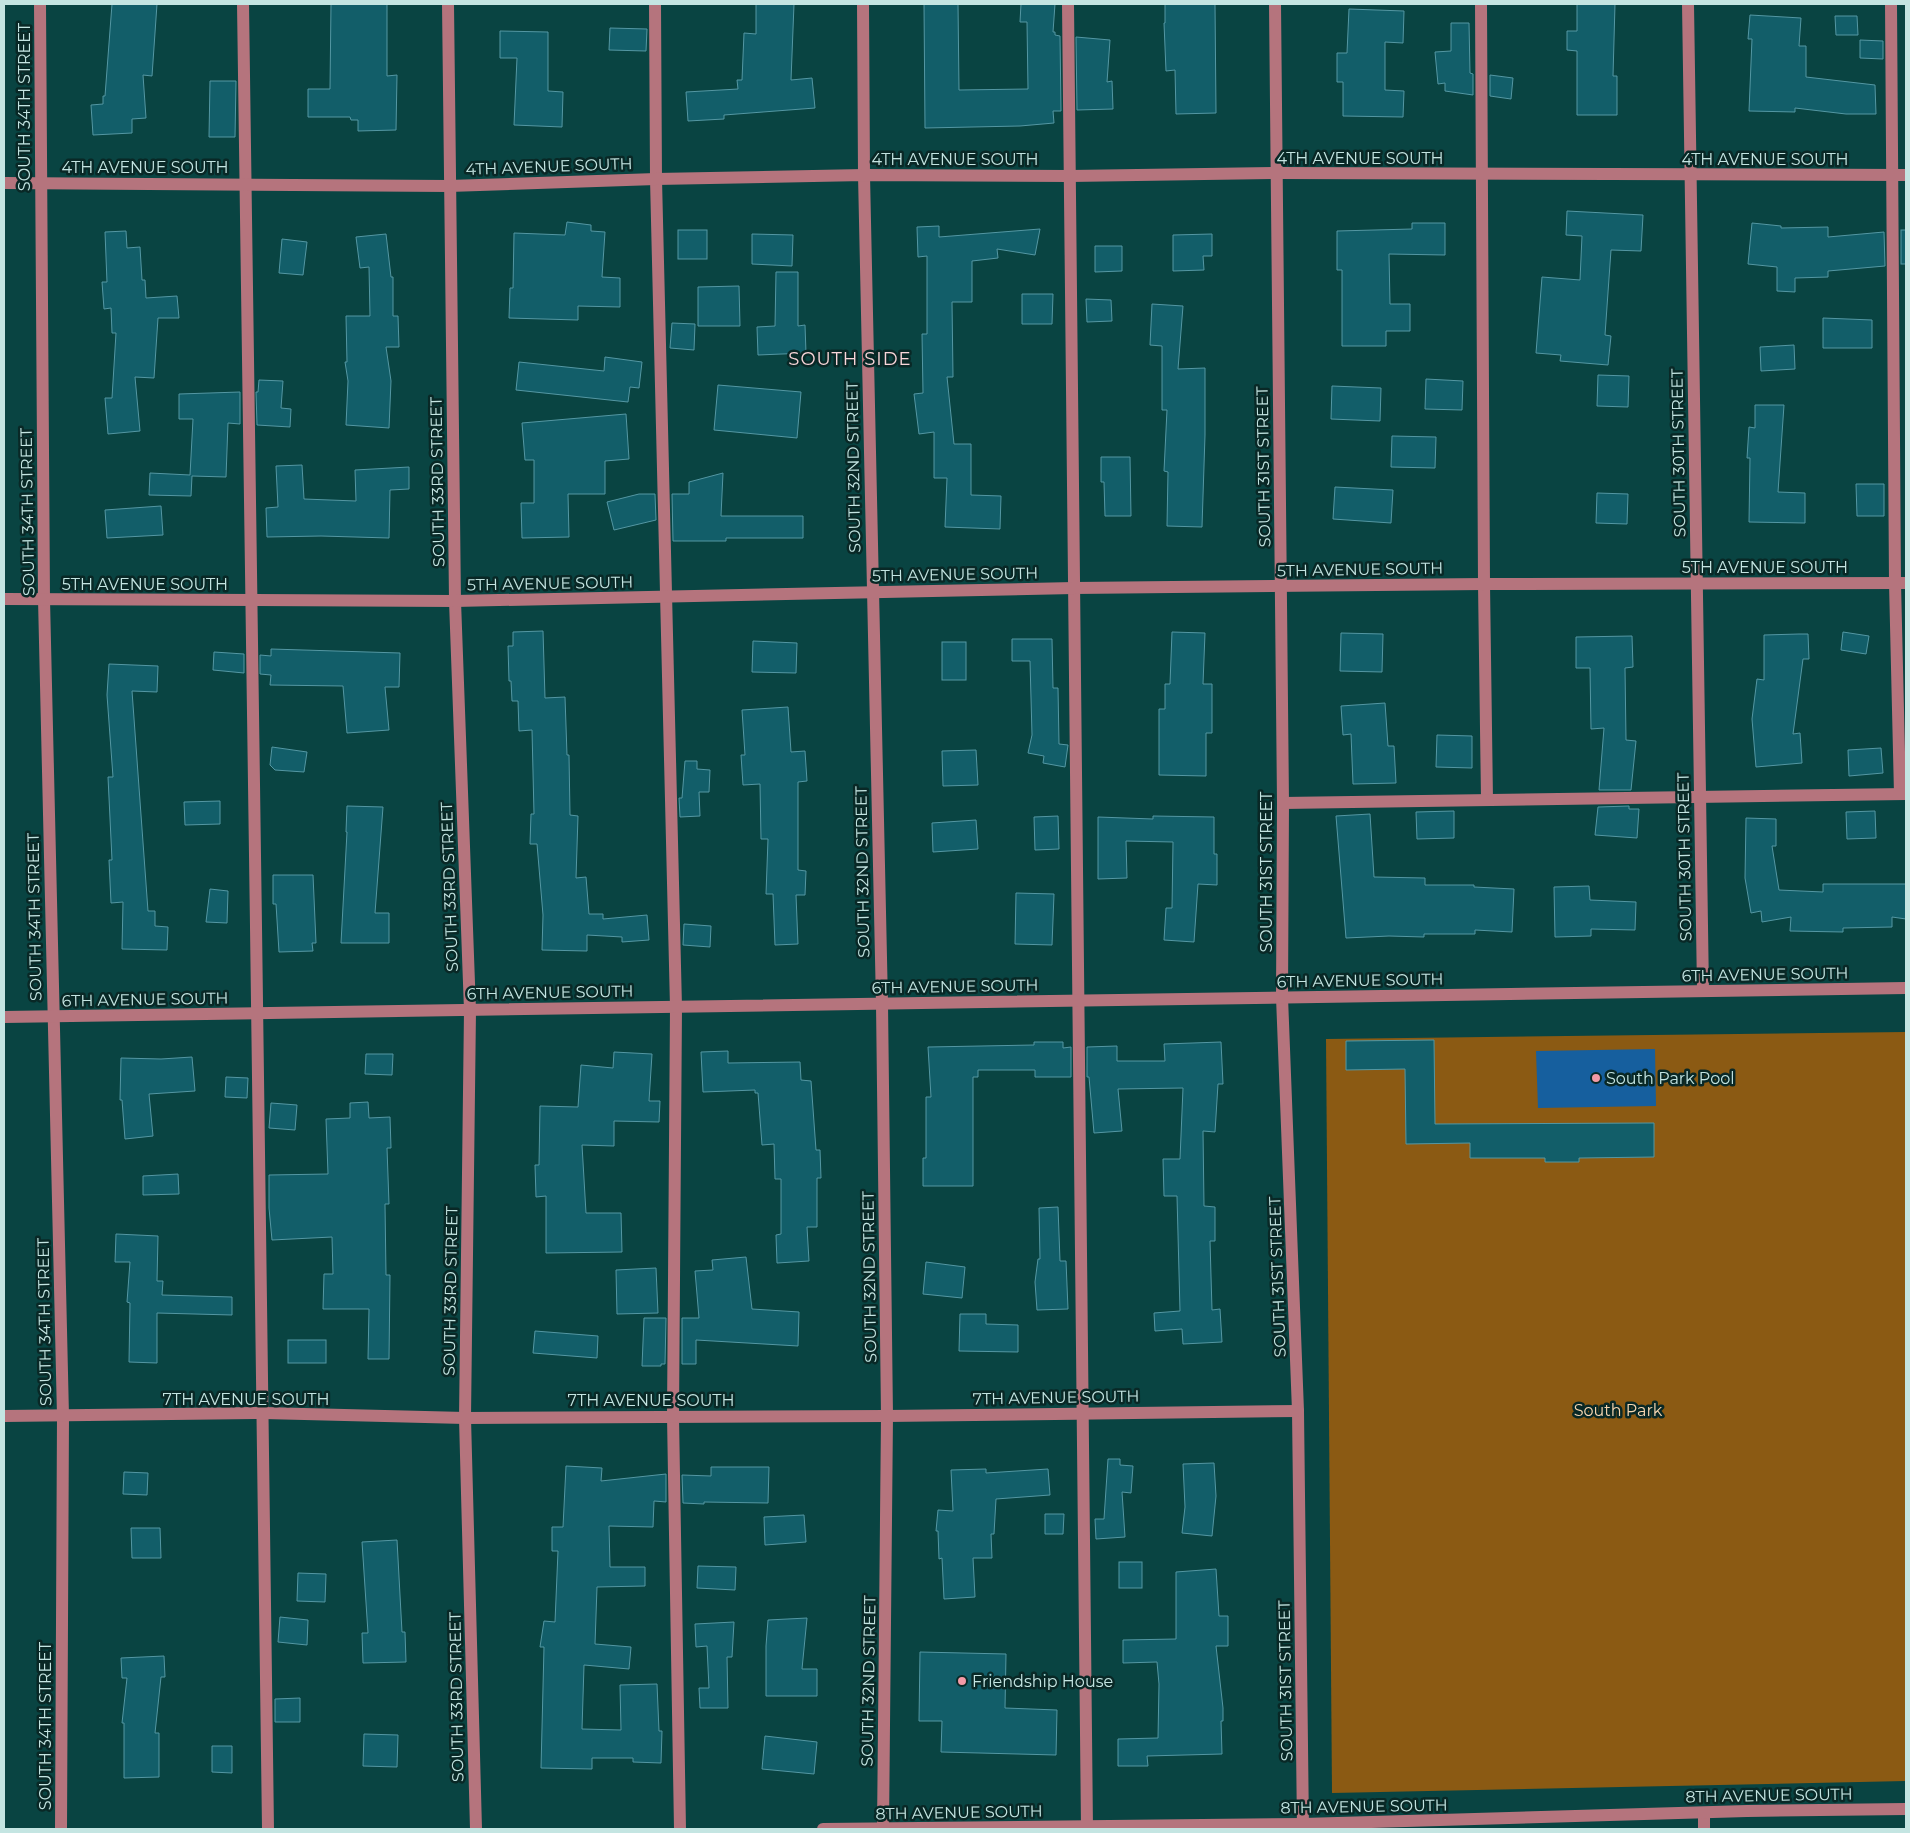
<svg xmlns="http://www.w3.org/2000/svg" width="1910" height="1833" viewBox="0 0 1910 1833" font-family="Montserrat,sans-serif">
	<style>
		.green { fill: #8b5a13 }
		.water { fill: #165f9e }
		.building { fill: #125e69; stroke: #5497a3 }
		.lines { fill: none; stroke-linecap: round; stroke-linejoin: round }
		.minor { stroke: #b5747d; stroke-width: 12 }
		.poi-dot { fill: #f39aa7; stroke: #092826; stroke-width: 2 }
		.labels { text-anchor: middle; stroke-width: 5; stroke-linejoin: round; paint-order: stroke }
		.street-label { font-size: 16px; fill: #c4e5e2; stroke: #092826 }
		.poi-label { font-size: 16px; fill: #c4e5e2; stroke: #092826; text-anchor: start }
		.park-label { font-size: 16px; fill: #f8d7b1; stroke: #092826 }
		.neighbourhood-label { font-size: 18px; letter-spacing: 1px; fill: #fad6da; stroke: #092826 }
	</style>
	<rect width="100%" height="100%" fill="#094442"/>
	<!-- green -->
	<path class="green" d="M1906,1032v749l-574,12 -6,-754z"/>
	<!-- water -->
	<path class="water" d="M1655,1049l1,57 -118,2 -2,-57z"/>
	<!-- building -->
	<g class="building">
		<path d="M112,4h45l-5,72 -9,-1 3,43 -14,1v14l-39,2 -2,-30 12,-1v-8h2z"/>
		<path d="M331,4h56v72l10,-1 -1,55 -38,1v-11h-7l-1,-3h-42v-28h22z"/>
		<path d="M756,4h38l-3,76 21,-2 3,30 -91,7v4l-36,2 -2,-29 52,-3 -1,-9h5l2,-47 12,1z"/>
		<path d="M924,4h34l1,86 69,-1 -1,-67h-7l1,-18h34l-2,28h2v3l5,1 1,75h-8l1,12 -34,3 -95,2z"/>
		<path d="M1165,4h50l1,109 -40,1 -1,-44 -9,1 -2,-48h1z"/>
		<path d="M1577,4h38l-2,72h4v39h-40v-64l-10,-1v-19h10z"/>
		<path d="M1349,9l55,2 -1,32 -18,-1v48l19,1 -1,26 -60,-1v-34h-6v-29h10z"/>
		<path d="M1750,15l51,3 -2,28h7v31l69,8 1,29h-30l-51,-6v4l-46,-1 3,-72h-4z"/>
		<path d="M1835,16h22l1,19h-22z"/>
		<path d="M1451,23h18l1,50 3,1v21l-28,-4v-8l-7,1 -3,-32 16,-1z"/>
		<path d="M610,28l37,1 -1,22 -37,-1z"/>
		<path d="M500,31l48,1v59l15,1 -1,35 -48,-2 3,-67h-17z"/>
		<path d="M1076,37l34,3 -3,42 5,-1 1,28 -36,1z"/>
		<path d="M1860,40l23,1v18l-23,-1z"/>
		<path d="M1490,75l23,3 -2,21 -21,-3z"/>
		<path d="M210,81h26l-1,56h-26z"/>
		<path d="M1567,211l76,4 -2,36 -30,-1 -6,85 6,1 -3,29 -48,-4 1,-6 -25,-2 6,-76 38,3 2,-44 -16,-1z"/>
		<path d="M567,222l24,3v6l14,1 -3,45 18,1v29l-42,-1v14l-69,-2 1,-30h3l1,-55 51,2z"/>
		<path d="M1412,223h33v32l-56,-1 1,50h20v27h-24v15h-44v-76h-5v-39l75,-2z"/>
		<path d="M1752,223l29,3v2l47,-1v10l56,-5 1,34 -57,5v6l-33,1v14l-18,-1v-24l-29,-3z"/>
		<path d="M939,226v11l101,-8 -5,26 -38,-6 1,9 -26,3v41h-20l1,75h-6l7,67h17v51l30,1 -1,33 -55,-2 2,-49h-13v-46l-15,2 -5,-40 9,-1 -1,-59h5v-78l-9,1 -1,-30z"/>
		<rect x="678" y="230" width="29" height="29"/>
		<rect x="1901" y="230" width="5" height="34"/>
		<path d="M126,231l1,17 13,-1 2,33h3l1,18 31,-2 2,22h-21l-4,60 -19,-1 5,54 -32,3 -3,-36h7l4,-65h-4l-1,-25 -7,1 -2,-27h5l-2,-50z"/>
		<path d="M386,234l5,43h2v39h5l1,31h-13l5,34 -2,47 -43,-3 2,-44 -3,-19h2l-1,-46h24l-1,-49 -9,1 -4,-31z"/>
		<path d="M752,234l41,1 -1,31 -40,-2z"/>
		<path d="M1212,234v22h-9l1,14 -31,1v-36z"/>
		<path d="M282,239l25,3 -4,33 -24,-2z"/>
		<path d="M1095,246h27v25l-27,1z"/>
		<path d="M776,272h22v54l7,-1 1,28 -48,2 -1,-28 18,-1z"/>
		<path d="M739,286l1,40h-42v-39z"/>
		<path d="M1022,294h31l-1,30h-30z"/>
		<path d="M1086,299l25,1 1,21 -25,1z"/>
		<path d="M1152,304l31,2 -5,63 27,-1v67l-3,92 -35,-1 1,-54 -4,-1 3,-61h-5v-64l-12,-1z"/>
		<path d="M1823,318l49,2v28h-49z"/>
		<path d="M672,323l23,1 -1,26 -24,-2z"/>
		<path d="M1794,345l1,24 -34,2 -1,-24z"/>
		<path d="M605,357l37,5 -3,26 -9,-1 -2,15 -112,-12 3,-28 85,9z"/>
		<path d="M1598,375l31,1 -1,31 -31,-1z"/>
		<path d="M1426,379l37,2 -1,29 -37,-1z"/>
		<path d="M259,380l24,1 -2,27 10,1 -1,18 -33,-2 -1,-33h2z"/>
		<path d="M718,385l83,7 -4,46 -83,-8z"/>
		<path d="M1332,386l49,2 -1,33 -49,-2z"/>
		<path d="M240,392v32l-12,-1 -2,54 -34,-1 -1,20 -42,-1 1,-22 40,2 3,-56h-14v-25z"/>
		<path d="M1755,405h29l-6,87 27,1v30l-56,-1 1,-64h-3l2,-31 6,1z"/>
		<path d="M626,414l3,45 -24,2v33h-37l1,43 -47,1 -1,-35h13v-43h-9l-3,-37z"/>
		<path d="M1392,436l44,1 -1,31 -44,-1z"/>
		<path d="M1101,457h29l1,59h-26l-1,-34h-3z"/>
		<path d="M302,465l2,34 52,2 -1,-31 54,-3v22l-19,1 -1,48 -68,-2 -54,1 -1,-29 12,-1 -2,-41z"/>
		<path d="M723,473l-2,43h82v22h-77v3h-53l-1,-47h17v-12z"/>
		<path d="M1856,484h28v32h-27z"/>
		<path d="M1335,487l58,3 -2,33 -58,-4z"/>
		<path d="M1597,493l31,1 -1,30 -31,-1z"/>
		<path d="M639,494h16l1,26 -42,10 -7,-28z"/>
		<path d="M161,506l2,29 -56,3 -2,-28z"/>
		<path d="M543,631l2,67 20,-1 2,58h2l1,60 8,1 -2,62 10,-1 3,37h14v5l44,-4 2,25 -27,2v-5l-35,-2v16l-45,-1 1,-35 -6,-71h-7l1,-30h3l-2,-84 -13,1 -1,-30h-6l-1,-20h-2l-1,-35h5v-14z"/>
		<path d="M1172,632l33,1 -2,51h9v49h-6v43l-47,-1v-66h6v-25h5z"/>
		<path d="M1843,632l26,4 -3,18 -25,-4z"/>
		<path d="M1341,633l42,1 -1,38 -42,-1z"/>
		<path d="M1799,634h9l1,25h-6l-10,75 7,-1 2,30 -46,4 -4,-48 5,-40 7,1v-45z"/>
		<path d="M1632,636l1,31 -8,1 1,72 10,1 -5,49h-32l5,-62 -13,1 -1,-61h-14v-31z"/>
		<path d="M1012,639h40l1,49h5l1,56 9,1 -3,22 -22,-4 1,-7 -16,-3 4,-18 -2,-74h-18z"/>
		<path d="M753,641l44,2 -1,30 -44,-1z"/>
		<rect x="942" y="642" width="24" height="38"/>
		<path d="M271,649l129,4 -1,34h-14l4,43 -42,3 -4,-47 -73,-1 1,-10 -11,-1v-19l11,1z"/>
		<path d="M214,652l30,2v19l-31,-3z"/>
		<path d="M109,664l49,2 -1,26 -25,-1 16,220h7v15l13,1 -1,23 -45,-1 1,-47 -12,1 -2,-43h3l-4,-83h5l-6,-82z"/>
		<path d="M1385,703l3,43h6l2,37 -43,1 -2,-50 -8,1 -2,-29z"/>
		<path d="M788,707l3,45 14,-1 2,30 -9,1v88l8,1 -1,24h-9l2,49 -23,1 -2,-51h-7l2,-55h-7l-1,-55 -17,1 -2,-30h4l-3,-45z"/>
		<path d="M1437,735l35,1v32l-36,-1z"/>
		<path d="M272,747l35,5 -3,20 -29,-2 -5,-5z"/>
		<path d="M1881,748l2,25 -34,3 -1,-26z"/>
		<path d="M976,750l2,35 -35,1 -1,-35z"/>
		<path d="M685,761h12v8l13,1 -1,22h-10l1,24 -20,1 -1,-19h3z"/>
		<path d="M220,801v23l-35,1 -1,-23z"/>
		<path d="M347,806l36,1 -8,106h14v30h-48l6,-111h-1z"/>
		<path d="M1629,806v3h10l-2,29 -42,-3 3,-28z"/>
		<path d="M1454,811v27l-37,1 -1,-27z"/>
		<path d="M1875,811l1,27 -29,1 -1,-27z"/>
		<path d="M1370,814l4,63 51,1v7h49v2l40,2 -2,43 -37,-2v4h-51v3l-35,-1 -43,2 -10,-122z"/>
		<path d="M1058,816l1,33 -24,1 -1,-33z"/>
		<path d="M1153,816l61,1v37h3v31l-19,-1 -4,58 -30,-2 2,-32h6l1,-66 -47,-1 1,37 -29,1v-62l55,2z"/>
		<path d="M1746,818l30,1v27h-4l7,44 44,2v-8h83v35l-14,-2v10l-49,1v4l-53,-1 1,-14 -29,5 -1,-11 -10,2 -6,-35z"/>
		<path d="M976,820l2,29 -45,3 -1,-29z"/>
		<path d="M273,875h40l3,68h-4l1,8 -34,1 -3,-48h-3z"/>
		<path d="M1589,886l1,14 46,2 -1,28 -44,-1v7l-36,1 -1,-50z"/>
		<path d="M210,889l18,2 -1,32 -21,-1z"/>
		<path d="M1016,893l38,1 -2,51 -37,-1z"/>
		<path d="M684,924l27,2 -1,21 -27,-2z"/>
		<path d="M1434,1040l1,84 219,-1v34l-75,1v4h-34v-4h-75v-15l-64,1 -1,-75 -59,1v-29z"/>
		<path d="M1034,1042h29v6l8,-1v30h-36v-7h-57v7h-5v109h-50v-28h3v-61h5l-3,-50 106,-2z"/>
		<path d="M1221,1042l2,42h-5l-3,48 -12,-1 1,75 11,1v34h-5l2,69 8,-1 2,33 -39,2 -1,-15 -27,2 -1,-18 26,-2 -3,-115h-13l-1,-37h17l3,-71 -65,1 4,42 -28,2 -5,-56h-2v-30l30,-1v15h48l-1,-17z"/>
		<path d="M728,1051v12l72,-1 1,18 10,1 5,69h4l1,28h-4v49h-10l2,34 -32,2 -1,-28 5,-1v-55h-6l-1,-35 -12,1 -4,-52h-3v-3l-52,2 -2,-40z"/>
		<path d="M614,1052l38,2 -3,47h11l-1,21 -45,-1v25l-32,-1 4,68h35l1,39 -76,1v-57l-10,1 -1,-32h4l1,-59 38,1 3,-42 32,3z"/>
		<path d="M366,1054h27l-1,21 -27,-1z"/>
		<path d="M192,1057l3,34 -46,3 4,42 -28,3 -3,-39h-2l1,-42 40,1z"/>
		<path d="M226,1077l22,1 -1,20 -22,-1z"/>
		<path d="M368,1102l1,16 21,-1 1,31h-4l2,56h-4l1,71h4l-1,84h-21l1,-50h-46l1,-35h9l-1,-37 -60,3 -3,-32v-33l59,-1 -2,-55 24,-1v-15z"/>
		<path d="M271,1103l26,2 -2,25 -26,-2z"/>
		<path d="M178,1174l1,20 -36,1v-19z"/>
		<path d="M1058,1207l2,54h6l2,48 -31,1 -2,-28 3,-23h2l-1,-51z"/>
		<path d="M116,1234l42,2 -1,45h6l-1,14 70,2v18l-75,-2v50l-28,-1 1,-59 -3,-1 3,-40h-15z"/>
		<path d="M746,1257l6,52 47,3 -1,34 -102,-6v24h-14v-46h17l-4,-47 18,-1 -1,-10z"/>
		<path d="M926,1262l39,5 -3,31 -39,-4z"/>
		<path d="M656,1268l2,45 -41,1 -1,-44z"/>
		<path d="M960,1314h26v10l32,1v27l-59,-1z"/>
		<path d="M644,1318h22l-1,46h-4v2h-19z"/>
		<path d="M535,1331l63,5 -1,22 -64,-5z"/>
		<rect x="288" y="1340" width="38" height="23"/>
		<path d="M1108,1459h12v6l13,1 -2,27 -9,-1 3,45 -29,2 -1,-20h9z"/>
		<path d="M1214,1463l2,33 -4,40 -30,-3 3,-26 -2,-43z"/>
		<path d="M566,1466l36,2 -1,13 65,-7v28l-12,-1 -1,26 -44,-1 1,41h35v19l-48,1 -2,57 36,3 -2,22 -45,-4 -2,64 39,1 -1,-45 37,-1 2,47h3l-1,32 -28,-1v-4h-41v11l-51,-1 3,-121h-4l4,-26 11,1 3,-71h-6v-24h11z"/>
		<path d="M711,1467h58l-1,36 -64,-1v2l-21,-1 -1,-28 29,1z"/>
		<path d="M986,1469v4l62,-4 2,26 -54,4 -2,35h-3l1,24h-19l2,39 -31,2 -2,-41 -3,1 -1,-28h-2l2,-21 15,1 -2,-41z"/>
		<path d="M124,1472l24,1 -1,22 -24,-1z"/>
		<path d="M1045,1514h19l-1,20h-18z"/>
		<path d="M804,1515l2,27 -41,3 -1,-28z"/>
		<path d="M131,1528h29l1,30h-29z"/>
		<path d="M397,1540l5,92h3l1,30 -43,1 -1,-30h6l-6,-91z"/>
		<rect x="1119" y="1562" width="23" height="26"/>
		<path d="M698,1566l38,1 -1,23 -38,-2z"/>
		<path d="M1216,1569l3,47h9v30h-12l7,62v13h-2l1,33 -75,2 1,10h-30v-27l40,-1 1,-54 -2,-22 -34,1v-23l53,-1v-67z"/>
		<path d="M298,1573l28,1 -1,28 -28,-1z"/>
		<path d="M280,1617l28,3 -1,25 -29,-3z"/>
		<path d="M807,1618l-5,51h15v27h-51v-50l2,-26z"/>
		<path d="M734,1622l-2,35h-5l1,51h-28l-1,-20h10l-2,-42 -11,1 -1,-23z"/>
		<path d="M920,1652l86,2 -1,54 52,2 -1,45 -115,-3 1,-31h-23z"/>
		<path d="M164,1656l1,21h-4l-6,56h4v44l-35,1v-55h-2l5,-45h-5l-1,-20z"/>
		<path d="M300,1698v24h-25v-23z"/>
		<path d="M364,1734l34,1 -1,32 -34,-1z"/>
		<path d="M765,1736l52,6 -3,32 -52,-5z"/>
		<path d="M212,1746h20v27l-20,-1z"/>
	</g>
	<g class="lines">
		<!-- minor -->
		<g class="minor">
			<path d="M40,4l4,595 19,817 -2,413"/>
			<path d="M243,4c7,608 19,1217 25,1825"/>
			<path d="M448,4l7,597 15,409 -5,408 11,411"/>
			<path d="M655,4l1,175 20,828 -3,409 7,413"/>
			<path d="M863,4l1,171 18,829 5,412 -4,413"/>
			<path d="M1068,4l19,1825"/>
			<path d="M1275,4l8,799 -1,194 16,414 5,418"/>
			<path d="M1481,4l3,580 3,216"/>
			<path d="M1688,4l15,987"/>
			<path d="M1891,4l4,579 5,211"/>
			<path d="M4,183l445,3 207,-7 208,-4 206,1 207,-3 629,2"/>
			<path d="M4,599l451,2 619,-13 410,-4 422,-1"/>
			<path d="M1283,803l623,-9"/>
			<path d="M4,1017l1902,-29"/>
			<path d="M4,1416l260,-3 201,5 422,-2 411,-5"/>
			<path d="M1704,1813v16"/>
			<path d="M823,1829l480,-5 444,-13 159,-2"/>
		</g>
	</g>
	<!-- markers -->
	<g class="poi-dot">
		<circle cx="1596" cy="1078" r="5"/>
		<circle cx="962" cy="1681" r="5"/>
	</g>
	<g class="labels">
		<!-- street labels -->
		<g class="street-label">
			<text transform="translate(24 107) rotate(-90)" y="6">SOUTH 34TH STREET</text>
			<text x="1360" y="164">4TH AVENUE SOUTH</text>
			<text x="955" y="165">4TH AVENUE SOUTH</text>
			<text x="1765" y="165">4TH AVENUE SOUTH</text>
			<text transform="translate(549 166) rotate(-2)" y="6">4TH AVENUE SOUTH</text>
			<text x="145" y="173">4TH AVENUE SOUTH</text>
			<text transform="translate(1678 453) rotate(-91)" y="6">SOUTH 30TH STREET</text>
			<text transform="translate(853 467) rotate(-91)" y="6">SOUTH 32ND STREET</text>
			<text transform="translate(1263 467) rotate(-91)" y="6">SOUTH 31ST STREET</text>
			<text transform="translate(437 482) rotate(-91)" y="6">SOUTH 33RD STREET</text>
			<text transform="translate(27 512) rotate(-91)" y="6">SOUTH 34TH STREET</text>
			<text x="1765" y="573">5TH AVENUE SOUTH</text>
			<text transform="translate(1360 569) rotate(-1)" y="6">5TH AVENUE SOUTH</text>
			<text transform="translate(955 574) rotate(-1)" y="6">5TH AVENUE SOUTH</text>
			<text transform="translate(550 583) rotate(-1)" y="6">5TH AVENUE SOUTH</text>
			<text x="145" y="590">5TH AVENUE SOUTH</text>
			<text transform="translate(1684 857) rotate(-91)" y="6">SOUTH 30TH STREET</text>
			<text transform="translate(862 872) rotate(-91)" y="6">SOUTH 32ND STREET</text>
			<text transform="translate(1266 872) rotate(-90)" y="6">SOUTH 31ST STREET</text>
			<text transform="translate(449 887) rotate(-92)" y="6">SOUTH 33RD STREET</text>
			<text transform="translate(34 917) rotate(-91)" y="6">SOUTH 34TH STREET</text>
			<text transform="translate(1765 974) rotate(-1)" y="6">6TH AVENUE SOUTH</text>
			<text transform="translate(1360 980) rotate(-1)" y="6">6TH AVENUE SOUTH</text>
			<text transform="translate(955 986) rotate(-1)" y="6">6TH AVENUE SOUTH</text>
			<text transform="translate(550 992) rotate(-1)" y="6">6TH AVENUE SOUTH</text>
			<text transform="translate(145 999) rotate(-1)" y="6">6TH AVENUE SOUTH</text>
			<text transform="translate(869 1277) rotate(-91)" y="6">SOUTH 32ND STREET</text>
			<text transform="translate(1277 1277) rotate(-92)" y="6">SOUTH 31ST STREET</text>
			<text transform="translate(450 1291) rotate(-89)" y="6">SOUTH 33RD STREET</text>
			<text transform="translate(44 1322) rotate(-91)" y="6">SOUTH 34TH STREET</text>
			<text transform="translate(1056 1397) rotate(-1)" y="6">7TH AVENUE SOUTH</text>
			<text x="246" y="1405">7TH AVENUE SOUTH</text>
			<text x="651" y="1406">7TH AVENUE SOUTH</text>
			<text transform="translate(868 1681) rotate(-89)" y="6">SOUTH 32ND STREET</text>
			<text transform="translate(1285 1681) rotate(-91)" y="6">SOUTH 31ST STREET</text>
			<text transform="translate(456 1697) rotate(-91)" y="6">SOUTH 33RD STREET</text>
			<text transform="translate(45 1726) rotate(-90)" y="6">SOUTH 34TH STREET</text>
			<text transform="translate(1769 1795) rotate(-1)" y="6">8TH AVENUE SOUTH</text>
			<text transform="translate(1364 1806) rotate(-1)" y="6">8TH AVENUE SOUTH</text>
			<text transform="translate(959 1812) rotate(-1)" y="6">8TH AVENUE SOUTH</text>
		</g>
		<!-- poi labels -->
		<g class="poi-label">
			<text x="1606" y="1084">South Park Pool</text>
			<text x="972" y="1687">Friendship House</text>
		</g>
		<!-- park labels -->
		<g class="park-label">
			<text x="1618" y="1416">South Park</text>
		</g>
		<!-- neighbourhood labels -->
		<g class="neighbourhood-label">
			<text x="850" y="365">SOUTH SIDE</text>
		</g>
	</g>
	<!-- border -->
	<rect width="1910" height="1833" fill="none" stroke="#c4e5e2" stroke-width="10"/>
</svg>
